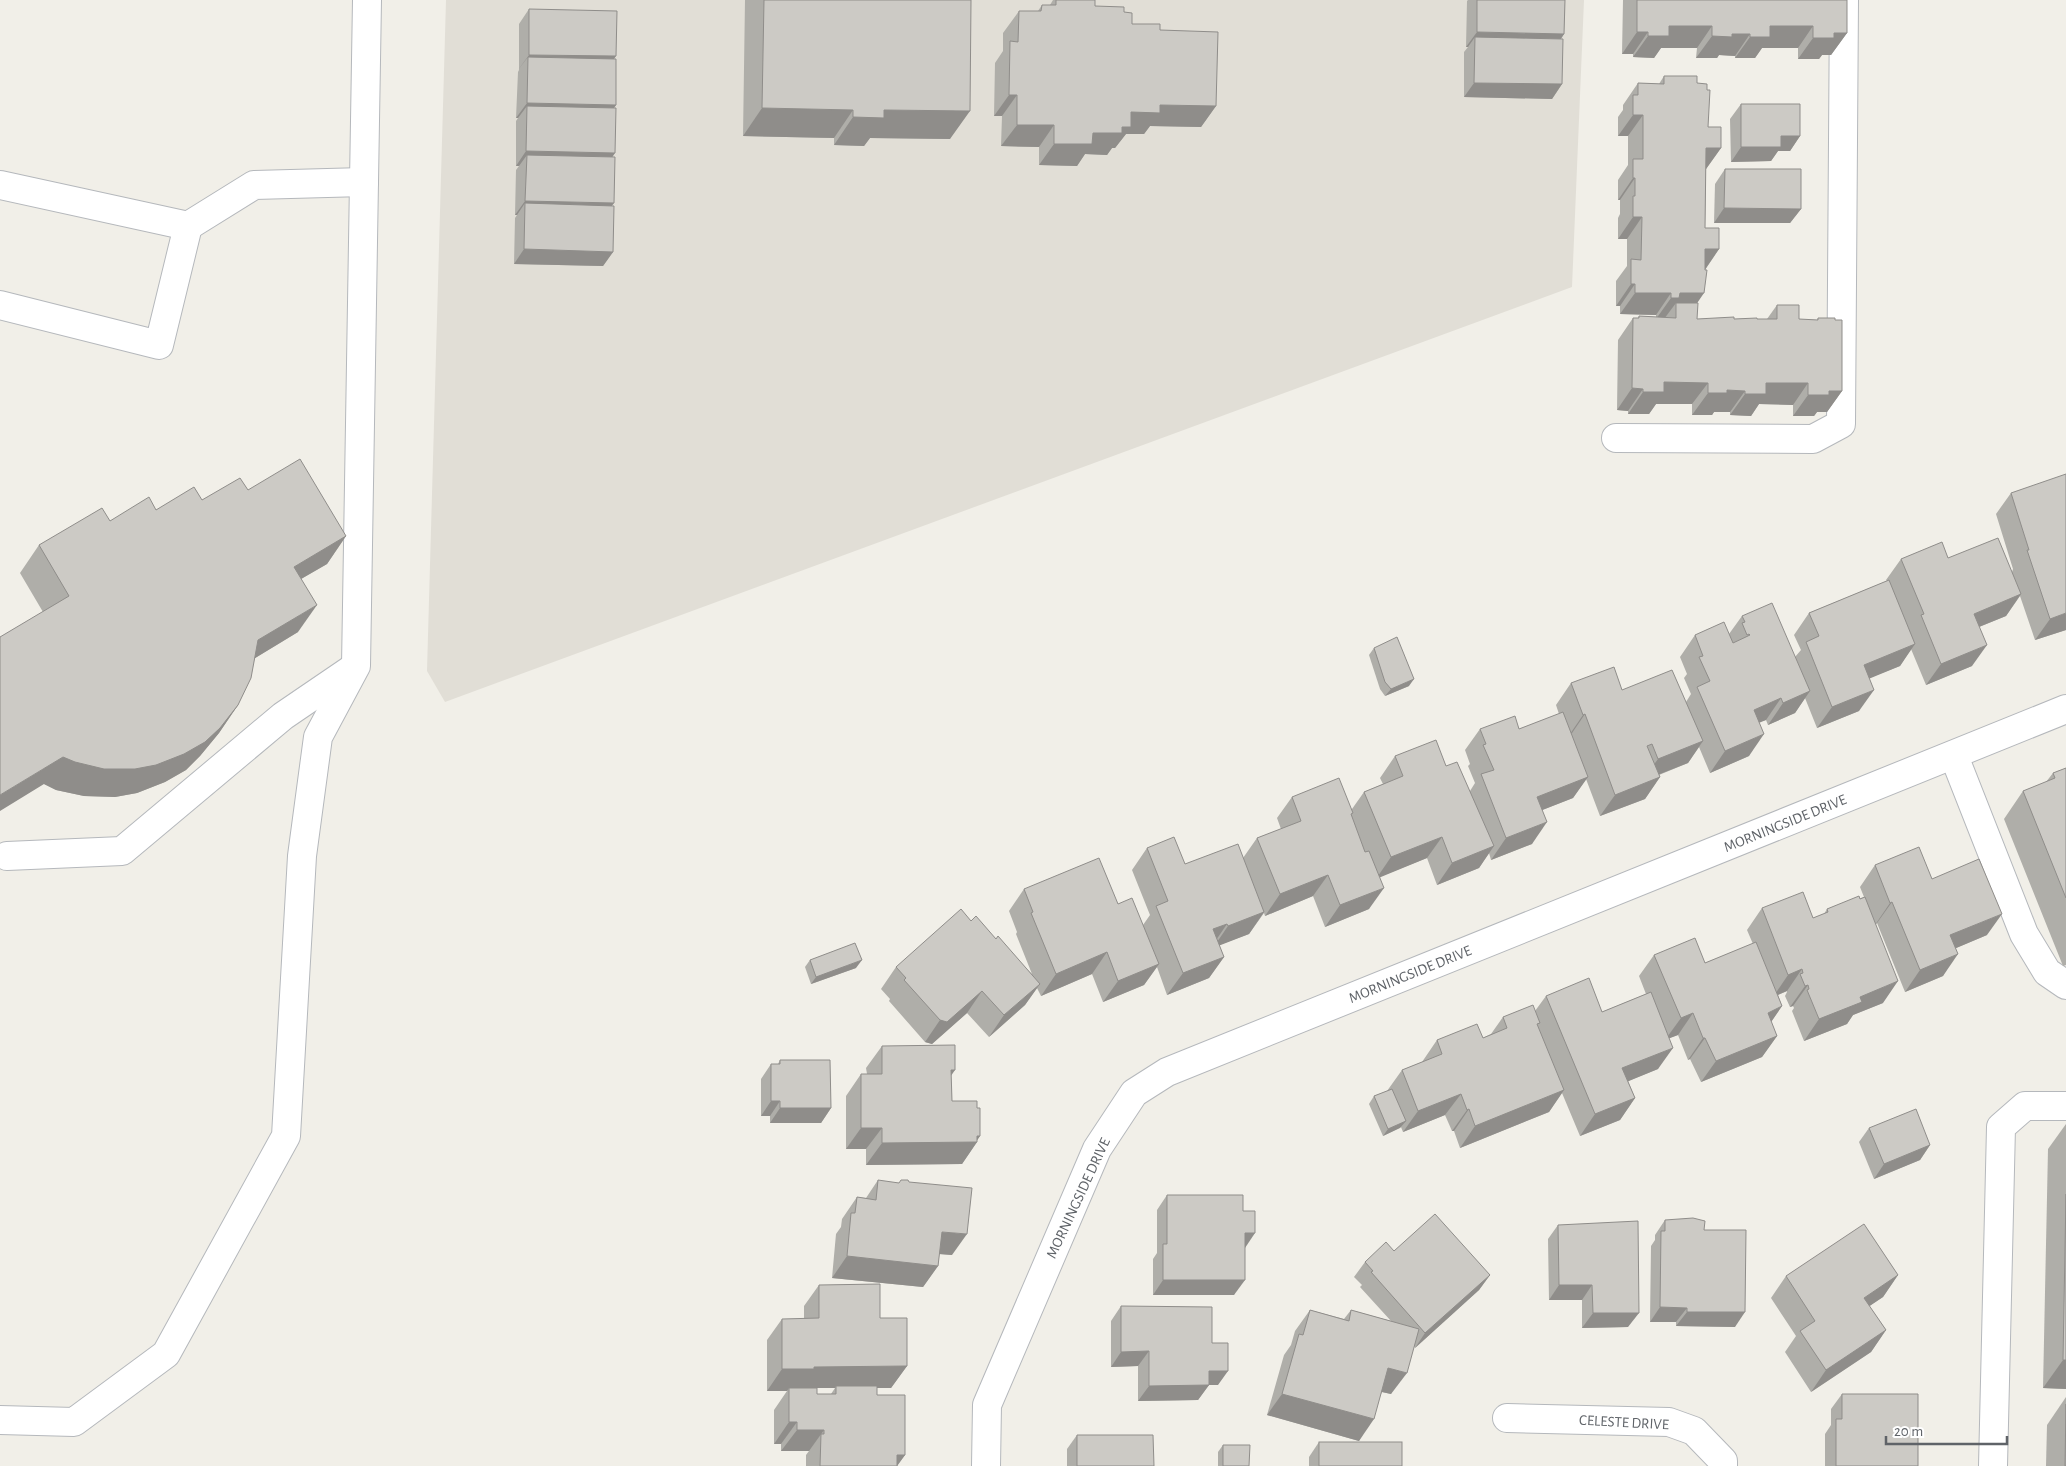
<svg xmlns="http://www.w3.org/2000/svg" width="2066" height="1466" viewBox="0 0 2066 1466" font-family="'Alegreya Sans',sans-serif">
	<style>
		.education { fill: #e1ded6 }
		.lines { fill: none; stroke-linecap: round; stroke-linejoin: round }
		.minor-casing { stroke: #b5b8bc; stroke-width: 30 }
		.minor { stroke: #fff; stroke-width: 28 }
		.wall { fill: #afaea9; fill-rule: evenodd }
		.shaded-wall { fill: #8f8d8a }
		.building { fill: #cccac5; stroke: #8f8d8a }
		.labels { text-anchor: middle; stroke-width: 4; stroke-linejoin: round; paint-order: stroke }
		.street-label { font-size: 15px; fill: #5f6368; stroke: #fff }
	</style>
	<rect width="100%" height="100%" fill="#f1efe8"/>
	<!-- education -->
	<path class="education" d="M446,0h1138l-12,287 -1127,415 -18,-31z"/>
	<g class="lines">
		<defs>
			<g id="minor">
				<path d="M0,185l188,41 66,-41 110,-3"/>
				<path d="M0,305l159,40 29,-119"/>
				<path d="M1616,438l197,1 28,-15 3,-424"/>
				<path d="M1954,756l70,178 23,38 19,13"/>
				<path d="M7,856l115,-5 161,-135 69,-47"/>
				<path d="M1507,1418l162,4 25,9 29,30v5"/>
				<path d="M0,1420l74,2 92,-68 120,-218 16,-280 16,-119 38,-71 11,-666"/>
				<path d="M986,1466l1,-61 110,-256 37,-56 33,-21 899,-363"/>
				<path d="M1993,1466l8,-339 24,-21h41"/>
			</g>
		</defs>
		<!-- minor casing -->
		<use href="#minor" class="minor-casing"/>
		<!-- minor -->
		<use href="#minor" class="minor"/>
	</g>
	<!-- wall -->
	<g class="wall">
		<path d="M745,0h226l-21,139 -80,-1 -6,8 -30,-1v-7l-91,-2z"/>
		<path d="M1053,0h42v6l29,6 8,12 28,6 56,76 -15,21 -51,-1 -6,8h-18l-11,14h-3l-5,7 -22,-1 -8,12 -38,-1v-18l-38,-1 1,-30h-8l1,-53 8,-12v-18l16,-22h19l4,-6h8z"/>
		<path d="M1468,0h97l-1,34 -3,5 1,45 -10,15 -88,-2v-45l4,-5h-2l1,-46z"/>
		<path d="M1623,0h224v33l-16,22h-9l-3,4h-21v-11h-36l-7,10h-20v-2l-16,-1 -2,3h-21l1,-10h-36l-7,10 -21,-1v-3h-11z"/>
		<path d="M529,9l85,50 2,46 -2,3 -2,49 -1,49 2,46 -10,14 -89,-2 1,-46 2,-3h-2l1,-45 3,-4h-3v-45l2,-3h-2l2,-46 1,-2v-46z"/>
		<path d="M1664,76l33,7 11,44 13,21 -15,21 -1,59 14,21 -14,21 -8,33v16h70l10,-14 22,14 18,1 1,-2 24,73 -15,21h-10l-3,4h-21v-11l-34,-1 -8,12 -21,-1v-3h-16l-2,3h-20v-11h-36l-7,10h-21v-3l-11,-1 1,-70 15,-22h5l1,-2 17,1v-2l-36,-1v-8h-4v-25l11,-15v-27h-9v-21l2,-4v-14h-2v-20l10,-15v-29h-10v-19l5,-7v-5l15,-22 21,1z"/>
		<path d="M1741,104l59,32 -10,15h-12l-7,10 -40,1 -1,-43z"/>
		<path d="M1725,169l76,40 -11,14h-76l1,-39z"/>
		<path d="M248,490l98,46 -19,28 -26,15 -3,53 -43,26 -17,47 -19,28 -19,23 -14,14 -21,12 -28,11 -22,4 -31,-1 -28,-6 -12,-6 -1,-172 -23,-39 19,-28 71,-24 46,-11z"/>
		<path d="M2011,493l55,137 -31,10 -15,-44 -14,20 -27,11 -7,39 -46,19 -15,-36 -11,17 -31,12 -10,33 -42,17 -12,-30 -10,15 -27,12 -2,-5 -7,2 -10,34 -39,17 -11,-26 -11,16 -29,12 1,2 -15,22 -45,17 -14,-37 -13,19 -31,12 -10,34 -41,16 -2,-7 -10,15 -42,17 -10,-27 -48,19 -10,32 -44,18 -12,-31 -48,20 -1,-3 -15,21 -30,11 5,12 -15,21 -42,17 -10,-28 -13,18 -41,17 -11,-28 -51,22 -4,-8 -12,17 -36,32 -22,-24 -35,31 -7,-2 -36,-41 1,-2 -9,-10 15,-22 75,-46 25,18 36,35 -16,-40 1,-2 -8,-21 15,-22 94,15 25,21 7,-10 -18,-45 15,-22 38,16 58,-6 14,-20 24,-9 -4,-11 15,-21 60,12 12,-17 19,-8 -3,-6 15,-22 51,10 24,25 5,-8 -7,-17 2,-2 -5,-14 15,-21h39l40,-15 -3,-9 15,-22 51,7 64,12 5,-8 -7,-16 3,-4 -7,-17 15,-22 34,-1 13,-18 53,41 6,-7 -7,-15 15,-22 78,-32 -1,-1 15,-21 47,-1 64,14 1,-3 -17,-55z"/>
		<path d="M1374,648l35,38 -24,10 -5,-7 -11,-34z"/>
		<path d="M2066,768v197l-3,1 -59,-147 19,-28 23,-9 7,-9z"/>
		<path d="M1875,865l57,14 55,56 -31,13 -13,28 -38,16 -28,-69 -1,1 7,79 -30,12 -6,9 -43,17 -12,-30 2,-3 -1,-2 -3,1 -5,-11 2,-4v-1l-9,4 4,11 -11,16 6,14 -15,21 -61,25 -11,-23 -2,1 -10,-25 -9,3 -11,31 -30,12 7,17 -15,22 -40,16 -18,-43 -13,19 -89,36 -6,-17h-2l-7,-16 -42,17 -2,-5 -18,9 -14,-32 5,-8 13,-5 15,-21 20,-8 15,-22 46,-2 8,-4 12,-17 32,-6 11,-15 56,16 44,-18 -7,-18 15,-21 51,8 48,-19 -6,-14 15,-22 51,10 11,-4 3,-5 37,-12 -4,-10z"/>
		<path d="M810,960l46,8 -45,16 -6,-17z"/>
		<path d="M882,1046l69,30 1,25 25,7 3,28 -3,4v2l-15,22 -96,1v-16h-20v-53l15,-22h6l-1,-6z"/>
		<path d="M780,1060l51,48 -10,15h-51v-7h-9v-37l10,-15h7z"/>
		<path d="M2066,1124v265l-23,-1 5,-239z"/>
		<path d="M1869,1128l61,17 -10,15 -46,19 -15,-37z"/>
		<path d="M878,1180l74,75 -13,-1 -1,12 -15,21 -91,-9 4,-44 5,-7 1,-8 15,-22 9,1z"/>
		<path d="M1167,1195l76,16 2,37 -11,47h-81v-36l4,-6v-43z"/>
		<path d="M1665,1220l39,10 31,97 -59,-1v-4h-26l1,-76 4,-6v-5z"/>
		<path d="M1558,1225l70,102 -46,1v-28h-33l-1,-61z"/>
		<path d="M1394,1251l96,24 -11,15 -64,58 -1,-2 -23,48 -9,-2 -23,49 -92,-26 17,-60 7,-10 4,-14 15,-21 34,9 7,-9 40,11 -31,-34 2,-2 -8,-8 11,-15z"/>
		<path d="M1898,1275l-15,22 -14,9 17,24 -15,22 -60,40 -26,-40 11,-16 -25,-38 15,-22z"/>
		<path d="M819,1285l61,33 27,48 -16,22h-14v7l28,60 -8,11h-91v-11l3,-4h-28v-7h-7v-34l13,-19h-20v-51l15,-21h22v-13zM801,1388h34l-4,6h-14z"/>
		<path d="M1121,1306l91,37 6,42h-9l-11,15 -60,1v-35l-27,1v-46z"/>
		<path d="M1842,1394l76,72h-93v-32l6,-9v-16z"/>
		<path d="M2066,1397v69h-20l1,-41z"/>
		<path d="M1077,1435l77,31h-87v-17z"/>
		<path d="M1319,1442l83,24h-93v-9z"/>
		<path d="M1223,1445l26,21h-31v-14z"/>
	</g>
	<!-- shaded-wall -->
	<g class="shaded-wall">
		<path d="M1669,26h43l-15,22h-36l-7,10 -21,-1 15,-21z"/>
		<path d="M1770,26h43l-15,22h-36l-7,10h-20l15,-21z"/>
		<path d="M1477,32l87,2 -10,15 -79,-12 -7,10h-2z"/>
		<path d="M1637,32h11l-15,22h-11z"/>
		<path d="M1834,33h13l-16,22h-9l-3,4h-21l15,-21z"/>
		<path d="M1732,34h18l-15,22 -16,-1 -2,3h-21l16,-22z"/>
		<path d="M529,55l87,1 -10,15 -78,-14 -10,13z"/>
		<path d="M1474,83l88,1 -10,15 -88,-2z"/>
		<path d="M1009,95h8l-15,21h-8z"/>
		<path d="M527,103l89,2 -11,15 -78,-14 -9,12h-2z"/>
		<path d="M1160,105l56,1 -15,21 -51,-1 -6,8h-18l-11,14h-3l-5,7 -22,-1 -8,12 -38,-1 15,-21 39,-11 38,-21z"/>
		<path d="M762,108l91,2 -19,28 -91,-2z"/>
		<path d="M884,110l86,1 -20,28 -80,-1 -6,8 -30,-1 19,-28z"/>
		<path d="M1633,115h10l-15,21h-10z"/>
		<path d="M1017,125h37l-15,22 -38,-1z"/>
		<path d="M1781,136h19l-10,15h-12l-7,10 -40,1 10,-15z"/>
		<path d="M1706,148h15l-15,21z"/>
		<path d="M526,151l89,2 -10,15 -78,-13 -8,11h-3z"/>
		<path d="M1633,178h2l-15,22h-2z"/>
		<path d="M525,201l89,2 -11,15 -78,-15 -8,12h-2z"/>
		<path d="M1724,208l77,1 -11,14h-76z"/>
		<path d="M1633,217h9l-15,22h-9z"/>
		<path d="M524,249l89,3 -10,14 -89,-2z"/>
		<path d="M1705,249h14l-15,22z"/>
		<path d="M1631,284h4l-15,22h-4z"/>
		<path d="M1635,293h36l-15,22 -36,-1z"/>
		<path d="M1680,293h24l-15,22 -13,-12 -12,16h-8l15,-21z"/>
		<path d="M1664,382l44,1 -16,21h-36l-7,10h-21l15,-22z"/>
		<path d="M1766,383h42l-15,22 -34,-1 -8,12 -21,-1 15,-21z"/>
		<path d="M1632,388l11,1 -15,22 -11,-1z"/>
		<path d="M1727,390l18,1 -15,21h-16l-2,3h-20l16,-22z"/>
		<path d="M1829,391h13l-15,21h-10l-3,4h-21l15,-21z"/>
		<path d="M346,536l-19,28 -52,30 19,-27z"/>
		<path d="M2021,594l-15,22 -47,19 15,-21z"/>
		<path d="M317,605l-19,27 -59,36 19,-28z"/>
		<path d="M2066,613v17l-31,10 15,-21z"/>
		<path d="M1915,644l-15,22 -51,21 15,-22z"/>
		<path d="M1987,645l-15,21 -46,19 15,-21z"/>
		<path d="M1414,679l-5,7 -24,10 6,-7z"/>
		<path d="M1874,690l-15,21 -42,17 15,-21z"/>
		<path d="M1810,691l-15,22 -27,12 15,-22z"/>
		<path d="M1781,698l-15,22 -27,11 15,-21z"/>
		<path d="M238,705l-19,28 -19,23 -14,14 -21,12 -28,11 -22,4 -31,-1 -28,-6 -12,-6 -44,27v-16l63,-38z"/>
		<path d="M1585,714l-15,22 -2,1 15,-22z"/>
		<path d="M1764,734l-15,22 -39,17 15,-22z"/>
		<path d="M1703,741l-15,22 -46,18 16,-22z"/>
		<path d="M1588,777l-15,21 -51,20 15,-21z"/>
		<path d="M1660,777l-15,22 -45,17 15,-21z"/>
		<path d="M1547,822l-15,22 -41,16 15,-22z"/>
		<path d="M1442,837l-15,21 -51,21 15,-22z"/>
		<path d="M1494,846l-15,22 -42,17 15,-22z"/>
		<path d="M1328,875l-15,21 -48,20 15,-22z"/>
		<path d="M1384,888l-15,21 -44,18 15,-22z"/>
		<path d="M1892,902l-15,21 -2,2 15,-22z"/>
		<path d="M1264,912l-15,22 -36,14 15,-22z"/>
		<path d="M2002,914l-15,21 -52,22 15,-22z"/>
		<path d="M1227,924l-15,22 1,-17z"/>
		<path d="M1107,952l-15,22 -51,22 15,-22z"/>
		<path d="M1958,954l-15,22 -38,16 15,-22z"/>
		<path d="M1224,957l-15,21 -42,17 16,-22z"/>
		<path d="M862,960l-6,8 -45,16 5,-7z"/>
		<path d="M1159,964l-15,21 -41,17 15,-21z"/>
		<path d="M1802,969l-15,22 -14,6 15,-22z"/>
		<path d="M1898,981l-15,22 -30,12 -6,9 -43,17 15,-22 41,-22z"/>
		<path d="M1040,984l-15,21 -36,32 15,-22z"/>
		<path d="M1808,985l-15,21 -3,1 15,-21z"/>
		<path d="M982,991l-15,22 -35,31 -7,-2 15,-22z"/>
		<path d="M1782,1006l-15,22 1,-15z"/>
		<path d="M1693,1013l-15,22 -13,5 16,-22z"/>
		<path d="M1777,1036l-15,21 -61,25 15,-21z"/>
		<path d="M1703,1038h2l-15,21 -2,1z"/>
		<path d="M1673,1048l-15,21 -51,21 15,-22z"/>
		<path d="M951,1070h4l-15,22z"/>
		<path d="M1564,1090l-15,22 -89,36 15,-22z"/>
		<path d="M1461,1094l-16,21 -42,17 15,-21z"/>
		<path d="M1635,1098l-15,22 -40,16 15,-22z"/>
		<path d="M771,1101h9l-10,15h-9z"/>
		<path d="M780,1108h51l-10,15h-51z"/>
		<path d="M1469,1109l-15,22h-2l15,-21z"/>
		<path d="M1406,1121l-6,7 -17,8 5,-7z"/>
		<path d="M861,1128h21l-16,21h-20z"/>
		<path d="M977,1136h3l-4,6h1l-15,22 -96,1 16,-22z"/>
		<path d="M1930,1145l-10,15 -46,19 10,-15z"/>
		<path d="M942,1232l25,2 -15,21 -25,-2z"/>
		<path d="M1245,1233h10l-10,15h-11z"/>
		<path d="M847,1256l91,10 -15,21 -91,-9z"/>
		<path d="M1490,1275l-11,15 -64,58 10,-15z"/>
		<path d="M1898,1275l-15,22 -34,23 15,-22z"/>
		<path d="M1163,1280h82l-11,15h-81z"/>
		<path d="M1559,1285h33l-10,15h-33z"/>
		<path d="M1660,1307l27,1 -11,14h-26z"/>
		<path d="M1687,1312h58l-10,15 -59,-1z"/>
		<path d="M1593,1313h46l-11,14 -46,1z"/>
		<path d="M1886,1330l-15,22 -60,40 15,-22z"/>
		<path d="M1149,1351l-11,15 -27,1 10,-15z"/>
		<path d="M2063,1360h3v29l-23,-1z"/>
		<path d="M907,1366l-16,22h-55v-2l-1,2h-46l-2,3h-20l15,-22 32,-2z"/>
		<path d="M1388,1368l19,5 -16,21 -18,-4z"/>
		<path d="M1209,1371h19l-10,14h-9l-11,15 -60,1 11,-15z"/>
		<path d="M1282,1394l92,25 -15,22 -92,-26z"/>
		<path d="M789,1422h8l-16,22h-7z"/>
		<path d="M797,1430h27l-15,21h-28z"/>
		<path d="M897,1455h8l-8,11z"/>
	</g>
	<!-- building -->
	<g class="building">
		<path d="M764,0h207l-1,111 -86,-1v8l-31,-1v-7l-91,-2z"/>
		<path d="M1056,0h39v6l29,1v5l8,1v11h28v6l58,2 -2,74 -56,-1v8l-29,-1v15h-9v6h-29l-1,11h-38v-19h-37v-30h-8l1,-54 8,1 1,-31h22l1,-6h14z"/>
		<path d="M1477,0h88l-1,34 -87,-2z"/>
		<path d="M1637,0h210v33h-13v5h-21v-12h-43v11h-20v-3h-18v3l-20,-1v-10h-43v10h-21v-4h-11z"/>
		<path d="M529,9l88,2 -1,45 -87,-1z"/>
		<path d="M1475,37l88,2 -1,45 -88,-1z"/>
		<path d="M528,57l88,2v46l-89,-2z"/>
		<path d="M1664,76h33v7l10,1v6h3l-2,37h13v21h-15l-1,80h14v21h-14v21h2l-3,23h-24l-1,5h-8v-5h-36v-9h-4v-25l10,1 1,-43h-9v-21h2v-18h-2v-19h10v-44h-10v-20h5v-12l26,1z"/>
		<path d="M1741,104h59v32h-19v11h-40z"/>
		<path d="M527,106l89,2 -1,45 -89,-2z"/>
		<path d="M527,155l88,2 -1,46 -89,-2z"/>
		<path d="M1725,169h76v40l-77,-1z"/>
		<path d="M525,203l89,3 -1,46 -89,-3z"/>
		<path d="M1676,303h22l-1,16 37,-2v2l23,-1v1h20v-14h22v14l19,1v-2h17v2h7v71h-13v4h-21v-12h-42v11h-21v-3l-18,-1v3h-19v-10l-44,-1v10h-21v-3l-11,-1 1,-70h6v-2l37,2z"/>
		<path d="M300,459l46,77 -52,31 23,38 -59,35 -7,38 -13,27 -18,23 -15,14 -21,12 -28,11 -21,4h-31l-29,-7 -12,-5 -63,38v-158l69,-41 -30,-51 63,-37 8,13 39,-24 7,13 38,-23 8,13 38,-22 8,12z"/>
		<path d="M2066,474v139l-16,6 -23,-69h2l-18,-57z"/>
		<path d="M1998,538l23,56 -47,20 13,31 -46,19 -20,-49 3,-1 -23,-55 41,-17 6,16z"/>
		<path d="M1889,580l26,64 -51,21 10,25 -42,17 -26,-65 13,-6 -10,-23z"/>
		<path d="M1772,603l38,88 -27,12 -2,-5 -27,12 10,24 -39,17 -28,-64 13,-6 -11,-24 4,-1 -8,-21 29,-13 9,21 17,-8 -1,-1 -2,1 -5,-12 3,-1 -3,-6z"/>
		<path d="M1397,637l17,42 -23,10 -6,-7 -11,-34z"/>
		<path d="M1614,667l8,23 50,-20 31,71 -45,18 -6,-15 -5,2 13,31 -45,18 -30,-81 -2,1 -12,-32z"/>
		<path d="M1563,712l25,65 -51,20 10,25 -41,16 -25,-64 13,-4 -11,-25 3,-1 -6,-15 35,-13 4,13z"/>
		<path d="M1436,740l10,26 11,-4 37,84 -42,17 -10,-26 -51,20 -27,-65 39,-16 -8,-20z"/>
		<path d="M2066,768v130l-43,-107 32,-13 -2,-5z"/>
		<path d="M1339,778l14,35 -2,1 14,38 4,-1 15,37 -44,17 -12,-30 -48,19 -23,-56 44,-17 -9,-24z"/>
		<path d="M1174,837l11,27 53,-20 26,68 -36,14 -1,-2 -14,5 11,28 -41,16 -27,-67 12,-5 -21,-53z"/>
		<path d="M1919,847l13,32 47,-20 23,55 -52,21 8,19 -38,16 -28,-68 -2,1 -15,-38z"/>
		<path d="M1099,858l19,46 14,-6 27,66 -41,17 -11,-29 -51,22 -25,-61 2,-1 -9,-23z"/>
		<path d="M1803,892l10,26 15,-6 -1,-3 32,-13 1,3 5,-2 33,84 -38,16 2,5 -43,17 -12,-29 2,-1 -1,-4 -3,1 -5,-12 3,-1 -1,-4 -14,6 -26,-67z"/>
		<path d="M961,909l10,12 5,-5 20,23 2,-3 42,48 -36,31 -22,-24 -35,31 -7,-2 -36,-40 2,-2 -10,-11z"/>
		<path d="M1695,938l10,25 51,-21 26,64 -14,7 9,23 -61,25 -11,-23h-2l-10,-25 -12,5 -27,-63z"/>
		<path d="M855,943l7,17 -46,17 -6,-17z"/>
		<path d="M1589,978l13,34 49,-20 22,56 -51,20 13,30 -40,16 -49,-118z"/>
		<path d="M1533,1005l7,18 -3,1 27,66 -89,36 -6,-17 -2,1 -6,-16 -43,17 -16,-41 40,-16 -5,-14 40,-16 6,14 24,-10 -4,-11z"/>
		<path d="M955,1045v25h-4l1,31h25v7h3v28h-3v6l-95,1v-15h-21v-54h21v-28z"/>
		<path d="M780,1060h50l1,48h-51v-7h-9v-37h9z"/>
		<path d="M1392,1089l14,32 -18,8 -14,-33z"/>
		<path d="M1916,1109l14,36 -46,19 -15,-36z"/>
		<path d="M878,1180l21,3 2,-3h7l1,2 63,6 -5,46 -25,-2 -4,34 -91,-10 4,-43h4l2,-16 19,3z"/>
		<path d="M2066,1194v166h-3z"/>
		<path d="M1167,1195h76v16h12v22h-10v47h-82v-36h4z"/>
		<path d="M1435,1214l55,61 -65,58 -54,-61 2,-1 -8,-9 21,-20 8,9z"/>
		<path d="M1693,1218l12,3 -1,9h42l-1,82h-58v-4l-27,-1 1,-76h4v-11z"/>
		<path d="M1638,1221l1,92h-46l-1,-28h-33l-1,-60z"/>
		<path d="M1864,1224l34,51 -34,23 22,32 -60,40 -26,-39 15,-10 -29,-45z"/>
		<path d="M880,1284v34h27v48l-93,1v2h-32v-50l37,-1v-33z"/>
		<path d="M1121,1306l91,1v36h16v28h-19v14l-60,1v-35l-28,1z"/>
		<path d="M1310,1310l39,11 2,-11 68,19 -12,44 -19,-5 -14,51 -92,-25 17,-60 4,1z"/>
		<path d="M836,1386h41v9h28v60h-8v11h-77l1,-32h3v-4h-27v-8h-8v-34h28v6h19z"/>
		<path d="M1842,1394h76v72h-82v-47h6z"/>
		<path d="M2066,1404v62h-1z"/>
		<path d="M1077,1435h76l1,31h-77z"/>
		<rect x="1319" y="1442" width="83" height="24"/>
		<path d="M1223,1445h27l-1,21h-26z"/>
	</g>
	<g class="labels">
		<!-- street labels -->
		<g class="street-label">
			<text transform="translate(1785 823) rotate(-22)" y="5">MORNINGSIDE DRIVE</text>
			<text transform="translate(1410 974) rotate(-22)" y="5">MORNINGSIDE DRIVE</text>
			<text transform="translate(1078 1198) rotate(-65)" y="5">MORNINGSIDE DRIVE</text>
			<text transform="translate(1624 1422) rotate(3)" y="5">CELESTE DRIVE</text>
		</g>
	</g>
	<!-- scale -->
	<path d="M1886 1436v8h121v-8" fill="none" stroke="#5f6368" stroke-width="2.5"/>
	<text x="1894" y="1436" font-size="15" fill="#5f6368" stroke="#ffffff" stroke-width="4" paint-order="stroke">20 m</text>
</svg>
